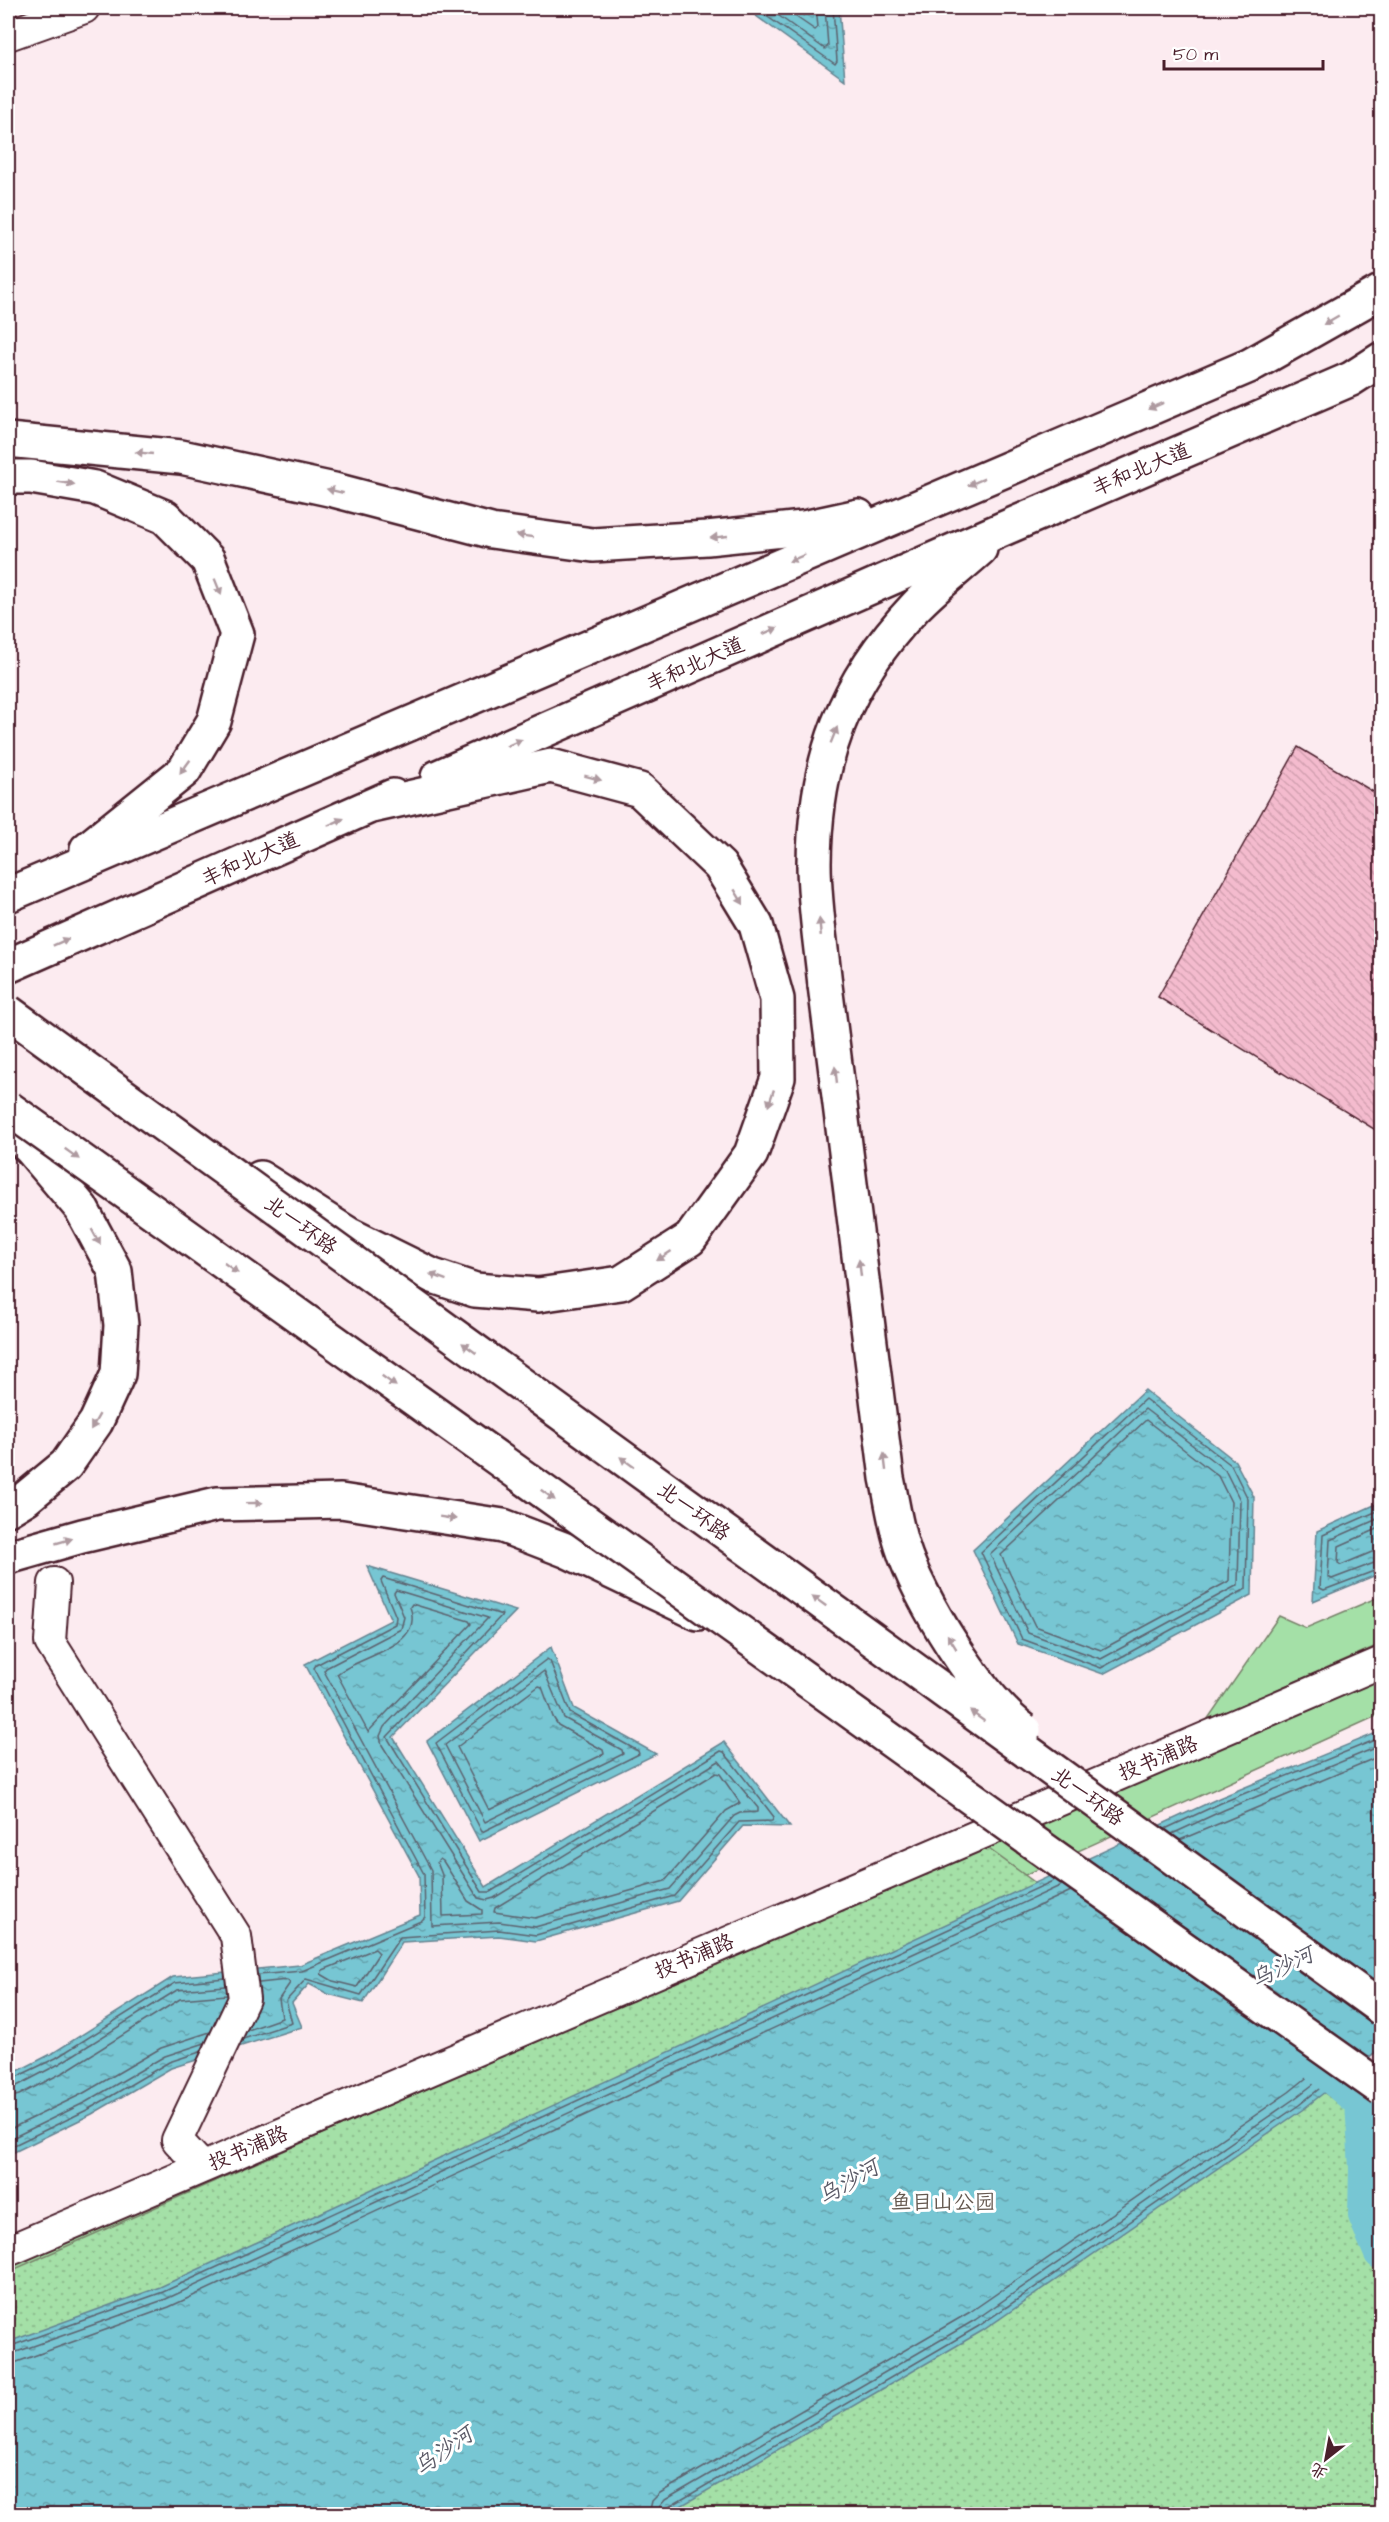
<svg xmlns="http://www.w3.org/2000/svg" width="1389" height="2522" viewBox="0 0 1389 2522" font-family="'Architects Daughter','LXGW WenKai TC',sans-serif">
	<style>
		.green { fill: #a4e0a7; stroke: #778069; stroke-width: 1.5 }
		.park { fill: url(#park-dots); stroke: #778069; stroke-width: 1.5 }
		.water { fill: url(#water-ripples); stroke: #658390; stroke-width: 1.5 }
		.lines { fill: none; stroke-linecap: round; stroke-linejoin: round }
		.shore { stroke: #5c626e; stroke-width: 1.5 }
		.river { stroke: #77c6d3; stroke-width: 38 }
		.building { fill: url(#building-back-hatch); stroke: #4a1f2b; stroke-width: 1.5 }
		.minor-casing { stroke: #4a1f2b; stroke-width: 34 }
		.highway-casing { stroke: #4a1f2b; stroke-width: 38 }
		.minor { stroke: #fff; stroke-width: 30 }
		.highway { stroke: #fff; stroke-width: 33 }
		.highway-bridge-casing { stroke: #4a1f2b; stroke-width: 38; stroke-linecap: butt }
		.highway-bridge { stroke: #fff; stroke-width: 33 }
		.oneway { fill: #ae9aa0 }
		.labels { text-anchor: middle; stroke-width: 6; stroke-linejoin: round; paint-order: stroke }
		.street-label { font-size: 21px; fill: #4a1f2b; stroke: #fff }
		.park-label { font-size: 21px; fill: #655950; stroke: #fff }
		.water-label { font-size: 22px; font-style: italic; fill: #5a5966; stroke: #fff }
	</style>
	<defs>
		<pattern id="park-dots" width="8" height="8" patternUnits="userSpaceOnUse" patternTransform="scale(1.5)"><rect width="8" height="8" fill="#a4e0a7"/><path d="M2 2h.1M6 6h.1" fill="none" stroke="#8fc090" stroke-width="1.8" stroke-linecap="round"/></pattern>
		<pattern id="water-ripples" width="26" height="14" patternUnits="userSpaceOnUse" patternTransform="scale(1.5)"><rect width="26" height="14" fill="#77c6d3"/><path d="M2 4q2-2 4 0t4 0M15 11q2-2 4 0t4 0" fill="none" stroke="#64a0ab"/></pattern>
		<pattern id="building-back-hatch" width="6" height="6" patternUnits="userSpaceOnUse" patternTransform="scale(1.5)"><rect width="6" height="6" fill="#f4bbce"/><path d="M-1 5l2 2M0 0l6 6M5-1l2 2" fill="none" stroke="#d3a0b1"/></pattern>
	</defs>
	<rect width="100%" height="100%" fill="#fcebf0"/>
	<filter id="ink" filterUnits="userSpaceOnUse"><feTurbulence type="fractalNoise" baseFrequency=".0167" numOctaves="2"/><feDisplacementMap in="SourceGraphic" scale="12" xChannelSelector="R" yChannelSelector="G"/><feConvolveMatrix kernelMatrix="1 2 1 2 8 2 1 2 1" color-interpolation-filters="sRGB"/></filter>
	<g filter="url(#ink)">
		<!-- green -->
		<g class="green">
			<path d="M1381,1596v48l-174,76 72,-104 27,12z"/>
			<path d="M1381,1664v50l-1218,551 -155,64v-65z"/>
		</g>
		<!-- park -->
		<path class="park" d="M982,1844l399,290v380h-1373v-242z"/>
		<!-- water -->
		<g class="water">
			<path d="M745,8h94l6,72z"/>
			<path d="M1145,1390l90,71 19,36 -2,98 -149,79 -85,-30 -45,-94z"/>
			<path d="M1381,1502v71l-68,28 4,-70z"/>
			<path d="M367,1566l149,45 -123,126 93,150 238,-145 66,85 -47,-1 -65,75 -142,40 -37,-5 -97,6 -39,61 -35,-9 -19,-10 -17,19 10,24 -131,41 -79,46 -84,41v-79l45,-23 120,-76 127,-12 120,-50 -1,-39 -114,-212 86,-44z"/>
			<path d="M551,1647l23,61 82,46 -177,87 -52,-100z"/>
			<path d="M1381,1731v317l-79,62 -320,221 -315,183h-659v-172l152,-55 1059,-489z"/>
		</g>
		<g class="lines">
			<!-- shore -->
			<g class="shore">
				<path d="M755,8l80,56 2,-3 -4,-53"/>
				<path d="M768,8l57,41 3,-3 -3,-38"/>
				<path d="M783,8l32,22 3,-3 -2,-19"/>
				<path d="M1145,1399l86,66 17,34 -2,90 -145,79 -79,-29 -41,-87z"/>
				<path d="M1145,1409l80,61 15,30 -2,85 -137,74 -73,-26 -38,-79z"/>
				<path d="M1146,1420l72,56 13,26 -2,79 -128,69 -66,-24 -34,-71z"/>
				<path d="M1382,1509l-59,26 -3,53 4,2 58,-22"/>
				<path d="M1382,1517l-52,23 -2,37 4,2 50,-19"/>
				<path d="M1382,1527l-43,19 -1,17 3,2 31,-13 10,-1"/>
				<path d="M396,1590l92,28 -104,109 -4,9 2,9 96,153 9,2 7,-2 225,-137 39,47v4l-18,1 -6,3 -64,73 -135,38 -36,-5 -67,4 -1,-56 -107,-199 2,-3 75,-39 3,-12 -10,-24z"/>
				<path d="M412,1604l57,17 2,3 -103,108 -31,-58c24,-19 88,-27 73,-67z"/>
				<path d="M547,1659l3,2 20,52 68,38 1,3 -157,78 -46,-89z"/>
				<path d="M544,1671l20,47 58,32 1,4 -138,68 -40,-77z"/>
				<path d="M539,1686l3,1 11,30 5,8 45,25 1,4 -115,56 -32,-63z"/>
				<path d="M716,1773l4,1 20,29 -14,8 -61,70 -130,37 -41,-6 1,-4z"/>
				<path d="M1165,1829l56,-26 161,-66"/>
				<path d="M1172,1834l52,-24 158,-65"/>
				<path d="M1180,1840l202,-85"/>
				<path d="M440,1859l3,2 25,40 14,9v4l-39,2 -1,-41 -5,-13z"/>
				<path d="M375,1949l4,4 -22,34 -24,-6 -12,-7 2,-4z"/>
				<path d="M248,2030l34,-12 -3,-19 11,-16 -3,-3 -28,3"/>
				<path d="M243,2039l49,-16 -6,-22 20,-22 55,16 39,-58 99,-7 37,5 138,-39 65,-74 33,-1 2,-4 -50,-65 -3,-1 -231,141h-8l-95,-155 115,-122 -119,-37 -2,3 15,36 -1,7 -79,41 -2,3 110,206 1,43 -4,4 -119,50 -44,4"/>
				<path d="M8,2081l48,-23 119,-75 50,-5"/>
				<path d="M8,2089l7,-2 44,-23 118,-74 49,-4"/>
				<path d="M8,2098l11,-3 45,-23 116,-73 47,-4"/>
				<path d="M8,2130l74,-36 79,-46 49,-16"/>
				<path d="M8,2140l78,-38 79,-46 40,-13"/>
				<path d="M8,2148l81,-39 80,-47 31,-10"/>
				<path d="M8,2347l155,-55 892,-412"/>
				<path d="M8,2355l158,-56 896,-414"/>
				<path d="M8,2364l9,-2 152,-55 902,-416"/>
				<path d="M649,2514l3,-13 8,-8 310,-181 319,-220 31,-25"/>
				<path d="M658,2514l2,-8 5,-6 310,-180 319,-221 34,-26"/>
				<path d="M666,2514l3,-7 310,-181 320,-221 35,-28"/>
			</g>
			<!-- river -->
			<path class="river" d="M1311,2057l53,45 4,66 -1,47 15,36"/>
		</g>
		<!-- building -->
		<path class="building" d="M1298,747l84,50v337l-224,-137z"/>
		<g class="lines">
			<defs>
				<g id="minor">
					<path d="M8,35l76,-27"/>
					<path d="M54,1583l-4,59 186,294 8,63 -67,141 25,27"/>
					<path d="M8,2251l1374,-589"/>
				</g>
				<g id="highway">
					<path d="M8,440l173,17 153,33 157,41 102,14 114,-7 96,-10 55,-12"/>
					<path d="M8,477h23l64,11 70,29 43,43 29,74 -23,87 -30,50 -97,78"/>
					<path d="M438,777l567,-249 346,-149 31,-20"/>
					<path d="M8,895l1241,-529 133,-75"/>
					<path d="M8,966l385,-170"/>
					<path d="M825,985c-4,-40 -11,-82 -11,-122 1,-103 30,-181 101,-256 20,-21 44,-39 65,-58"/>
					<path d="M8,1126l23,23 50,59 34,63 6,54 -3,49 -22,48 -30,43 -40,33 -18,11"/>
					<path d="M260,1178l88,56 85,42 42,14 63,5 83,-12 69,-44 61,-85 27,-76 -1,-79 -21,-74 -36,-59 -80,-76 -89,-24 -179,40"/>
					<path d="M8,1557l74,-21 135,-32 124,-3 162,25 65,25 130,62"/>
				</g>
			</defs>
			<!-- minor casing -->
			<use href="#minor" class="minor-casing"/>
			<!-- highway casing -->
			<use href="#highway" class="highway-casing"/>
			<!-- minor -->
			<use href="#minor" class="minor"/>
			<!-- highway -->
			<use href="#highway" class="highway"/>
			<defs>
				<g id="highway-bridge">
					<path d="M825,985l62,493c5,23 8,46 15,68 16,52 78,152 122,184"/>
					<path d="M8,1012l1374,997"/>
					<path d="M8,1108l1025,734 349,247"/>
				</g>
			</defs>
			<!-- highway-bridge casing -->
			<use href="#highway-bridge" class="highway-bridge-casing"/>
			<!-- highway-bridge -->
			<use href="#highway-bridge" class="highway-bridge"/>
		</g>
		<!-- one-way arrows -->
		<defs><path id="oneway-solid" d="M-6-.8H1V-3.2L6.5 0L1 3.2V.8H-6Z" transform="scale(1.5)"/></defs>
		<g class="oneway">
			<use href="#oneway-solid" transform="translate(1331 320) rotate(150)"/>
			<use href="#oneway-solid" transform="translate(1156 406) rotate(157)"/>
			<use href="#oneway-solid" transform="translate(144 453) rotate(-174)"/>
			<use href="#oneway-solid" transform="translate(976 482) rotate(157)"/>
			<use href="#oneway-solid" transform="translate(66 483) rotate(9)"/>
			<use href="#oneway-solid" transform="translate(335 491) rotate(-166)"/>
			<use href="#oneway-solid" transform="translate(525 536) rotate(-173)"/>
			<use href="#oneway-solid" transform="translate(719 537) rotate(174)"/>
			<use href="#oneway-solid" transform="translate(797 558) rotate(157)"/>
			<use href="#oneway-solid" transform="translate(218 587) rotate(68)"/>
			<use href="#oneway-solid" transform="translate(770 631) rotate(-24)"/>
			<use href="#oneway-solid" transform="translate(834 735) rotate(-68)"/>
			<use href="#oneway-solid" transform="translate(514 743) rotate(-24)"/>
			<use href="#oneway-solid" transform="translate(185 767) rotate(126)"/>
			<use href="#oneway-solid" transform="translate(593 778) rotate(15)"/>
			<use href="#oneway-solid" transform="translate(336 822) rotate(-24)"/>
			<use href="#oneway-solid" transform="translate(739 897) rotate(59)"/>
			<use href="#oneway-solid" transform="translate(820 927) rotate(-95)"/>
			<use href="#oneway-solid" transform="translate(61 942) rotate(-24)"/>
			<use href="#oneway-solid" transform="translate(836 1075) rotate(-97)"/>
			<use href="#oneway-solid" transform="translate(771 1098) rotate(109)"/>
			<use href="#oneway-solid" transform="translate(72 1154) rotate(36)"/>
			<use href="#oneway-solid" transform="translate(96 1237) rotate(61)"/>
			<use href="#oneway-solid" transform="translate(664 1256) rotate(147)"/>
			<use href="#oneway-solid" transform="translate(231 1268) rotate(36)"/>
			<use href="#oneway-solid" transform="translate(860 1268) rotate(-97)"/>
			<use href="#oneway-solid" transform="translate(438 1277) rotate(-160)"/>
			<use href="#oneway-solid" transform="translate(469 1348) rotate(-144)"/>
			<use href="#oneway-solid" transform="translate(389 1381) rotate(36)"/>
			<use href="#oneway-solid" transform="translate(95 1422) rotate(120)"/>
			<use href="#oneway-solid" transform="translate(627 1462) rotate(-144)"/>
			<use href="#oneway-solid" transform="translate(885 1462) rotate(-97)"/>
			<use href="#oneway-solid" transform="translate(548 1495) rotate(36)"/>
			<use href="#oneway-solid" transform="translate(254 1503) rotate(-1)"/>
			<use href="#oneway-solid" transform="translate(448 1518) rotate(9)"/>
			<use href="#oneway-solid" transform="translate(64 1541) rotate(-16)"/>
			<use href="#oneway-solid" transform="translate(819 1601) rotate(-144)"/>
			<use href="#oneway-solid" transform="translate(952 1642) rotate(-122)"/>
			<use href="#oneway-solid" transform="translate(977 1716) rotate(-144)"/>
		</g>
	</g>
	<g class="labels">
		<!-- street labels -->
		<g class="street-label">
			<text transform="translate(1141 469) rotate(-23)" y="7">丰和北大道</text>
			<text transform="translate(695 664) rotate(-24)" y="7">丰和北大道</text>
			<text transform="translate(250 859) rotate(-24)" y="7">丰和北大道</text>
			<text transform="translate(301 1225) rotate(36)" y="7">北一环路</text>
			<text transform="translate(694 1511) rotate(36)" y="7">北一环路</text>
			<text transform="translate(1158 1758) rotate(-23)" y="7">投书浦路</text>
			<text transform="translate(1088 1796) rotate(36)" y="7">北一环路</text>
			<text transform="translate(694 1956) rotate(-23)" y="7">投书浦路</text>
			<text transform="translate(248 2148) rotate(-23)" y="7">投书浦路</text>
		</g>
		<!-- park labels -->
		<g class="park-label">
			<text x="943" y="2209">鱼目山公园</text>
		</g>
		<!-- water labels -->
		<g class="water-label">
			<text transform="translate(1282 1966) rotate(-25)" y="8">乌沙河</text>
			<text transform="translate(848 2181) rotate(-30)" y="8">乌沙河</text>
			<text transform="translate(443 2450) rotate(-35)" y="8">乌沙河</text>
		</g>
	</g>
	<!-- margin -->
	<rect width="1389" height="2522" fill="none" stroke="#fff" stroke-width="30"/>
	<rect x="15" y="15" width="1359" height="2492" fill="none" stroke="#4a1f2b" stroke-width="2" filter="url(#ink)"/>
	<!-- north arrow -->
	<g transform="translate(1326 2459) rotate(211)" stroke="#ffffff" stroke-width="4.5" paint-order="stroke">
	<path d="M0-4.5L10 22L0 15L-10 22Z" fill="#4a1f2b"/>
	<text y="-9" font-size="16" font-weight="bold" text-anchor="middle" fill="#4a1f2b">北</text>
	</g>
	<!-- scale -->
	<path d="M1164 60v9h159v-9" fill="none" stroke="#4a1f2b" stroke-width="3"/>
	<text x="1173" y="60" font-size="18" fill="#4a1f2b" stroke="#ffffff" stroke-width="4.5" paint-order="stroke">50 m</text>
</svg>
